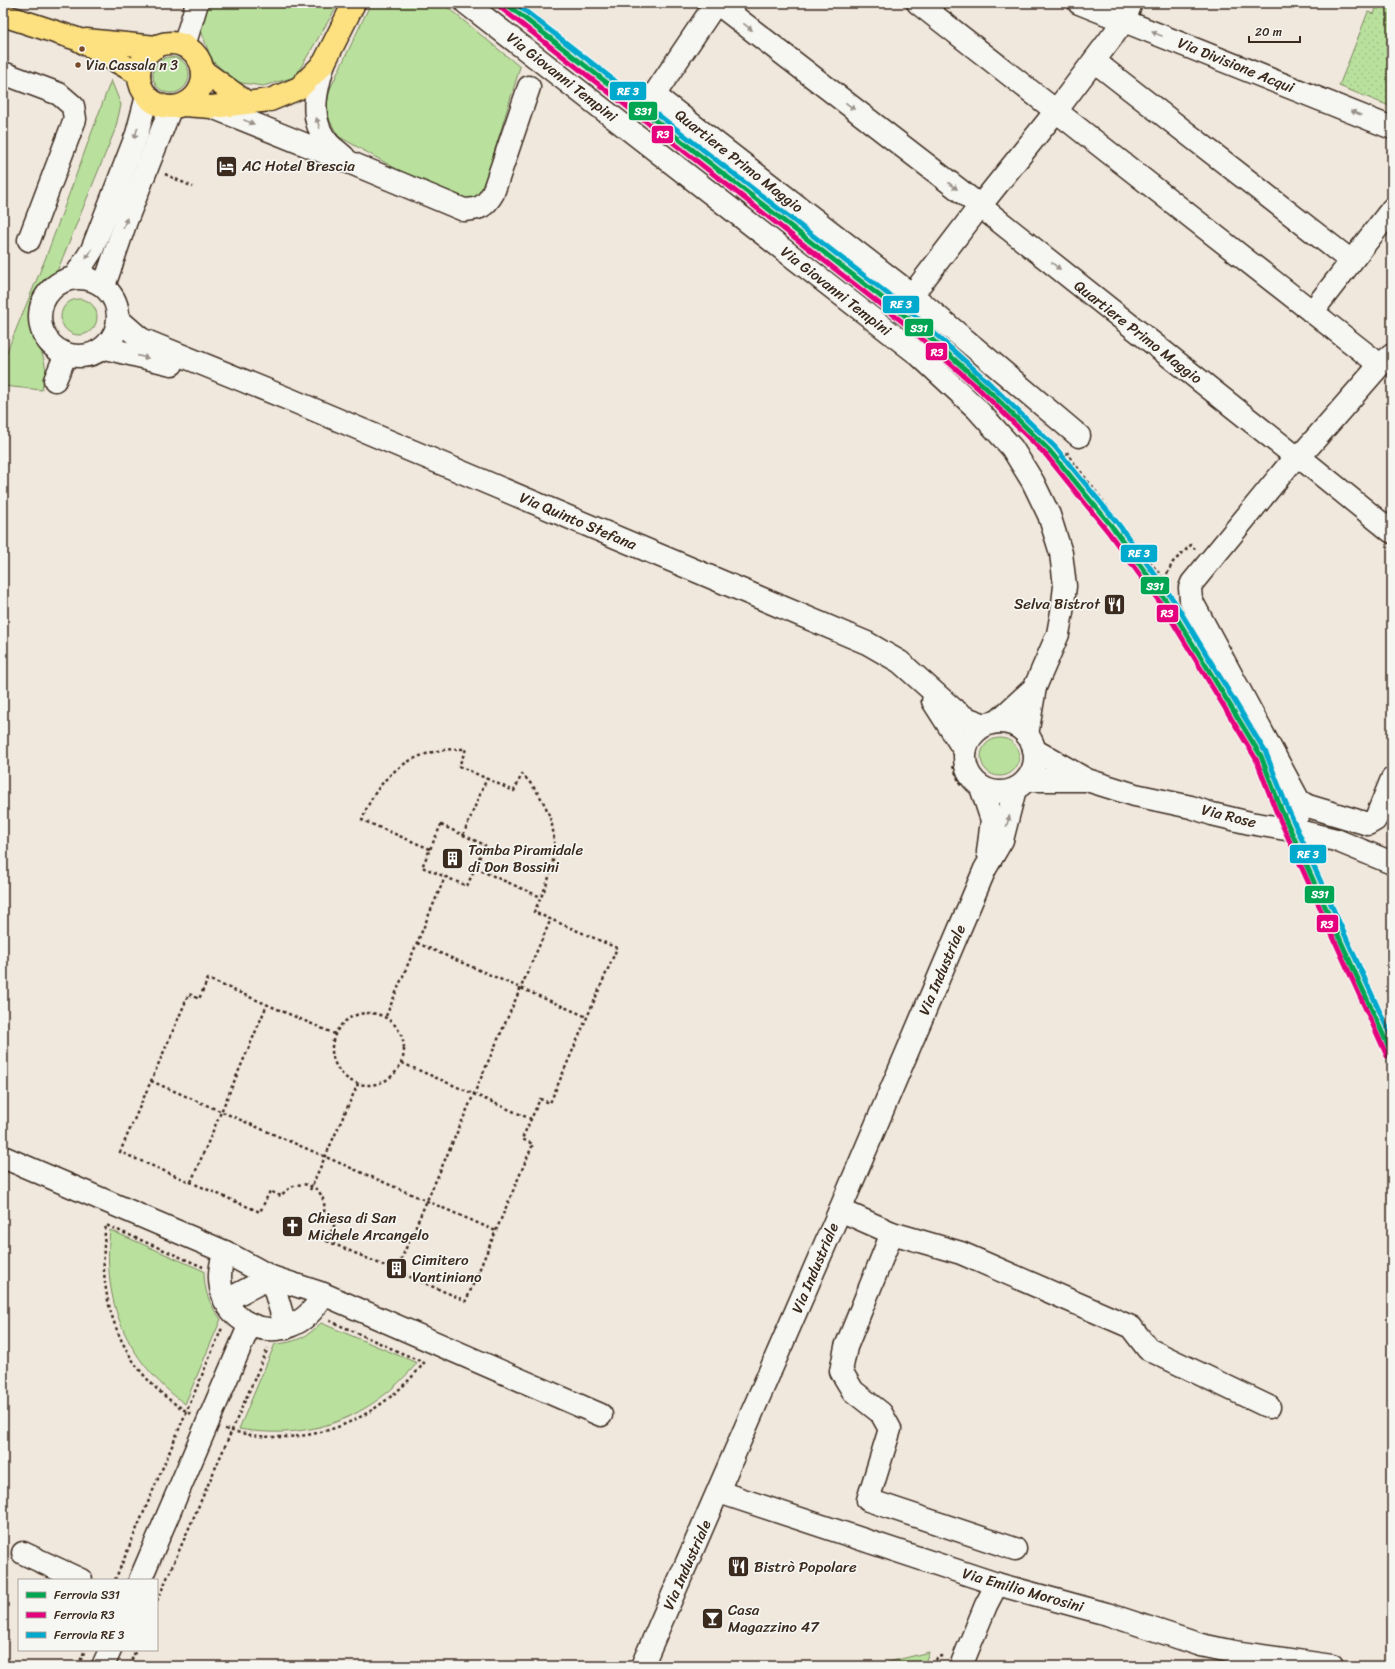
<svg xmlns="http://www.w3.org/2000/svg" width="1395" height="1669" viewBox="0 0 1395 1669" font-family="Sriracha,sans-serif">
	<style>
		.green { fill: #b9e19d; stroke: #7a865e }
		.park { fill: url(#park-dots); stroke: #7a865e }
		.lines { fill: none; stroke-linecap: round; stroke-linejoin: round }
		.minor-casing { stroke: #3b2a1e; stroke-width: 25 }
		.major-casing { stroke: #3b2a1e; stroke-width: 25 }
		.path { stroke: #3b2a1e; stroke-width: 2.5; stroke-dasharray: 3 3; stroke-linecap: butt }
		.minor { stroke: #f6f6f2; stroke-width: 22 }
		.major { stroke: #fde080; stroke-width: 22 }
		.rail-1-casing { stroke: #f6f6f2; stroke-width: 8 }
		.rail-2-casing { stroke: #f6f6f2; stroke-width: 8 }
		.rail-3-casing { stroke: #f6f6f2; stroke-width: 8 }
		.rail-1 { stroke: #00a651; stroke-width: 5 }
		.rail-2 { stroke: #e5007d; stroke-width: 5 }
		.rail-3 { stroke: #00a9ce; stroke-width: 5 }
		.oneway { fill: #989088 }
		.bus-dot { fill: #7a4b2a; stroke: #f6f6f2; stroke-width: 1.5 }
		.labels { text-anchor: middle; stroke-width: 3.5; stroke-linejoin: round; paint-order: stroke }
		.bus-label { font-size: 14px; fill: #3b2a1e; stroke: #f6f6f2; text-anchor: start }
		.street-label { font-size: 15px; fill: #3b2a1e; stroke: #f6f6f2 }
		.poi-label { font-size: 15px; fill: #3b2a1e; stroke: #f6f6f2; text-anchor: start }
		.line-badge { stroke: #f6f6f2; stroke-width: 1.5 }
		.badge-label { font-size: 11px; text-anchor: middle; font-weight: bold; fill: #fff }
	</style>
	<defs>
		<pattern id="park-dots" width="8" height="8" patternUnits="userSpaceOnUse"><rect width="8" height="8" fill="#b9e19d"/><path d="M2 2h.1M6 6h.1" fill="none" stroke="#a0c187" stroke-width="1.8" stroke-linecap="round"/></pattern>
	</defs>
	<rect width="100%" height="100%" fill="#f0e7dd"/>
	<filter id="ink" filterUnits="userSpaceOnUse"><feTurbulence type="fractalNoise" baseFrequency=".025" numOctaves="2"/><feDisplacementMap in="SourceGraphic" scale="8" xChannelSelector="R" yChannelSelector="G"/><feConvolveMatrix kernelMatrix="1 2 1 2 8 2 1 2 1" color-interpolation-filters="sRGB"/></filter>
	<g filter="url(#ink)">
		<!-- green -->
		<g class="green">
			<path d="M205,3h134l-44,74 -32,9 -28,-4 -24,-23 -13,-37z"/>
			<path d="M371,3h71l78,64 -39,129 -10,4 -30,-6 -103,-58 -9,-17 -2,-16 3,-14z"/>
			<circle cx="171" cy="75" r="18"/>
			<path d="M111,80l10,25 -6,25 -59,144c-6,12 -21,21 -25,35 -6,23 11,35 14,56 2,7 -2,17 -3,25l-39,-4v-25l43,-104z"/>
			<circle cx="79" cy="317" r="18"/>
			<circle cx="1000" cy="757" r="19"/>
			<path d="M110,1230l94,41c0,19 5,34 17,48l-36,85c-59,-44 -83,-101 -75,-174z"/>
			<path d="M321,1323l96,40c-47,56 -107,78 -178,66l36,-85c19,-1 33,-7 46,-21z"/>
			<path d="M929,1652l-5,14h-51z"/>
		</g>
		<!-- park -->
		<path class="park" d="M1378,3h14v104l-53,-21 29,-74 6,2z"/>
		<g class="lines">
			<defs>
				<g id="minor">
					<path d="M466,3l453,352 57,53 36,40 21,34 16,33 12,38 4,33 -3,26 -4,22 -23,53 -8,48"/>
					<path d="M716,3l-62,92 258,200 167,141"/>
					<path d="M717,3l263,203 310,246 7,3 6,-2 77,-88 12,-10"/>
					<path d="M918,3l138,108 68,-90 7,-18"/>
					<path d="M1079,3l313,125"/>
					<path d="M184,46l13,-43"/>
					<path d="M1094,61l257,200"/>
					<path d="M324,63c-8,27 -17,58 6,82 4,4 10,8 14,12"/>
					<path d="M3,73l56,21 14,12 2,13 -46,121"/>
					<path d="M212,107l139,56 113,47c16,-1 21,-3 29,-17l36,-106"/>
					<circle cx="79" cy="317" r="39"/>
					<path d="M74,278l18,-28 45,-116 10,-38"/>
					<path d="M104,286l22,-65 45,-114"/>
					<path d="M912,295l68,-89 76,-95 324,254"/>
					<path d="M1312,312l80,-103"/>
					<path d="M119,320l22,19 150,61 576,243 33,19 53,47 13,9 19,7"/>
					<path d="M105,348l67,16"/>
					<path d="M55,380l11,-26"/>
					<path d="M933,701l32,50"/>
					<circle cx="1000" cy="757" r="35"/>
					<path d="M997,722l38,-35"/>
					<path d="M1034,750l53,30 48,15 56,12 21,7 38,9 48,8 38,9 56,23"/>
					<path d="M1027,780h58"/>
					<path d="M981,787l11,33 -4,32"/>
					<path d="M1299,801l9,5 60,18 7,-4 2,-4 15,-37"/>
					<path d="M1299,813l-1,-6 1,-6 -108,-201 -1,-12 2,-5 105,-128 95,77"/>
					<path d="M3,1157l222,95 46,25 52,17 278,121"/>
					<path d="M840,1210l52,23 69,20 170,74 17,22 121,58"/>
					<path d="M892,1233l-46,114 -5,24 12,20 28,22 9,16 -22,71 147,49"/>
					<path d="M225,1252c-27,70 64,110 98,42"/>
					<path d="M225,1301l46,-24 15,51"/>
					<path d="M719,1492l278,92 110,30 94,31 33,7 98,14"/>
					<path d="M23,1553l58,27"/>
					<path d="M140,1580l110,-256"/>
					<path d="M103,1666l7,-16"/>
					<path d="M642,1666l198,-456 145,-341 17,-29 13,-51"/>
					<path d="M961,1666l25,-61 11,-21"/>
				</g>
				<g id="major">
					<path d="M3,15l74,24 62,35"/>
					<path d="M86,40l70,7"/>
					<circle cx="171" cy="75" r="32"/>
					<path d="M203,71l43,31"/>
					<path d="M183,105l29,2 58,-7 29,-12 25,-25 30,-60"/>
				</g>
			</defs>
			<!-- minor casing -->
			<use href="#minor" class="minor-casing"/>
			<!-- major casing -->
			<use href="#major" class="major-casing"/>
			<!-- path -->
			<g class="path">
				<path d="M165,174l28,13"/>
				<path d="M1068,452l-1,2 97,126 9,-18 18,-17 4,4"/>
				<path d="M953,766l7,18 2,3"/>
				<path d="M441,825l44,20 -18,41 -45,-19z"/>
				<path d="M463,835l24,-57"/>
				<path d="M430,849l-68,-29c17,-48 54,-73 104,-71l-7,17 55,25 8,-17c36,36 41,78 19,123l-66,-29"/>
				<path d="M417,943l170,74"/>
				<circle cx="368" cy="1049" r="36"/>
				<path d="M386,1016l59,-139"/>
				<path d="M335,1034l-127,-55 -9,20 -10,-5 -69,158 140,60 10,-21 11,5c17,-22 47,-11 43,17l13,6 -10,22 139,60 67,-157 -11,-5 18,-40 10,4 67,-155 -83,-36 7,-15"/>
				<path d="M402,1063l129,56"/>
				<path d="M151,1081l345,150"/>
				<path d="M191,1182l76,-177"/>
				<path d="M310,1190l48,-106"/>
				<path d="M396,1271l155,-352"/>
				<path d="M191,1414c-69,-39 -96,-112 -85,-189l97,42"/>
				<path d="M225,1429c78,23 149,-4 199,-66l-96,-43"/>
				<path d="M115,1580l107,-252"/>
				<path d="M157,1601l111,-253"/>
				<path d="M78,1666l7,-16"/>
				<path d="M129,1666l7,-16"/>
				<path d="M934,1666l3,-8 8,-3"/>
			</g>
			<!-- minor -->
			<use href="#minor" class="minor"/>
			<!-- major -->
			<use href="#major" class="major"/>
			<defs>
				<path id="rail-1" d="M505,3l403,315 74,66 68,67 64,78 55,76 92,151 20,53 111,245"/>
				<path id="rail-2" d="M501,8l403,315 74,65 68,67 63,78 55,75 92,151 20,52 111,245"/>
				<path id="rail-3" d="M515,3l397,310 74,67 69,67 64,78 55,76 92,152 21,54 105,232"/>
			</defs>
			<!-- rail-1 casing -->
			<use href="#rail-1" class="rail-1-casing"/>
			<!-- rail-2 casing -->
			<use href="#rail-2" class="rail-2-casing"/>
			<!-- rail-3 casing -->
			<use href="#rail-3" class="rail-3-casing"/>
			<!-- rail-1 -->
			<use href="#rail-1" class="rail-1"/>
			<!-- rail-2 -->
			<use href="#rail-2" class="rail-2"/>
			<!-- rail-3 -->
			<use href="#rail-3" class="rail-3"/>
		</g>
		<!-- one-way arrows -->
		<defs><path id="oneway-solid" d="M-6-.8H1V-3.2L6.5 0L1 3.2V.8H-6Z"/></defs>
		<g class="oneway">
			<use href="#oneway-solid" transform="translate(748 27) rotate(38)"/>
			<use href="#oneway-solid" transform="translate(1157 34) rotate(-158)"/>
			<use href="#oneway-solid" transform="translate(850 106) rotate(38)"/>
			<use href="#oneway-solid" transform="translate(1356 113) rotate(-158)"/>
			<use href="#oneway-solid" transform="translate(249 122) rotate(22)"/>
			<use href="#oneway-solid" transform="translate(318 123) rotate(-108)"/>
			<use href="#oneway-solid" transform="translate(136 133) rotate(108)"/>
			<use href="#oneway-solid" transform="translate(953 186) rotate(38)"/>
			<use href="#oneway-solid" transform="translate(125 223) rotate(-70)"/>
			<use href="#oneway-solid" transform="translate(89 254) rotate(122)"/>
			<use href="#oneway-solid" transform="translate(1056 266) rotate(38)"/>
			<use href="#oneway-solid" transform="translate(143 357) rotate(13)"/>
			<use href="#oneway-solid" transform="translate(1008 821) rotate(-74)"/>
		</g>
	</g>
	<!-- icons -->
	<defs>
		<symbol id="hotel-square" viewBox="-11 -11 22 22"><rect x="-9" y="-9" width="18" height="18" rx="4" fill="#3b2a1e" stroke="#f6f6f2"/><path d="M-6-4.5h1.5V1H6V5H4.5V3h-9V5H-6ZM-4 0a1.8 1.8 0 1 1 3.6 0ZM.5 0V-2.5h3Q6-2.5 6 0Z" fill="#fff"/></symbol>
		<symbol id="restaurant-square" viewBox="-11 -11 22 22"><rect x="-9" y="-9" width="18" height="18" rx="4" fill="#3b2a1e" stroke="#f6f6f2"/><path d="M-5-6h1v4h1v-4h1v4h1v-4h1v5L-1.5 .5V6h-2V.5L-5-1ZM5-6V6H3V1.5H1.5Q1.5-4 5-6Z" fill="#fff"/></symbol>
		<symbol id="building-square" viewBox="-11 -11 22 22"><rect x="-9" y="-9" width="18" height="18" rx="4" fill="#3b2a1e" stroke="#f6f6f2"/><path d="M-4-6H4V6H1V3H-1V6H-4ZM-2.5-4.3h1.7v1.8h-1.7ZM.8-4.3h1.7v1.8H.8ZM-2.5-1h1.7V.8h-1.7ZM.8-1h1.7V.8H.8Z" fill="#fff"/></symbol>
		<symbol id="church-square" viewBox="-11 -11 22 22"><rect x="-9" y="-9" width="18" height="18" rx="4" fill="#3b2a1e" stroke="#f6f6f2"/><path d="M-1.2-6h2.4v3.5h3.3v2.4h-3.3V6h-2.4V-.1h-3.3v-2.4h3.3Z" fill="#fff"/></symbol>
		<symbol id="bar-square" viewBox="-11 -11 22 22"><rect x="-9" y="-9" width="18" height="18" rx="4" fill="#3b2a1e" stroke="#f6f6f2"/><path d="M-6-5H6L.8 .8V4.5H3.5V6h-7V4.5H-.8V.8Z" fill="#fff"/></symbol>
	</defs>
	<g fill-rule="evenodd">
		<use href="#hotel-square" x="214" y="154" width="25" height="25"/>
		<use href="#restaurant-square" x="1102" y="592" width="25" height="25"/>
		<use href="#building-square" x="440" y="846" width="25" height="25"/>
		<use href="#church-square" x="280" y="1214" width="25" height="25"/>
		<use href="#building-square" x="384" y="1256" width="25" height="25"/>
		<use href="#restaurant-square" x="726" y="1554" width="25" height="25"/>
		<use href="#bar-square" x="700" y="1606" width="25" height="25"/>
	</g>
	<!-- markers -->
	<g class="bus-dot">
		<circle cx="82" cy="49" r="3.5"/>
		<circle cx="78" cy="65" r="3.5"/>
	</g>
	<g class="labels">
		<!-- bus labels -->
		<g class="bus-label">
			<text x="86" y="70">Via Cassala n 3</text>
		</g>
		<!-- street labels -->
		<g class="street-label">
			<text transform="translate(1236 65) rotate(22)" y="5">Via Divisione Acqui</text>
			<text transform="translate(562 77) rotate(38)" y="5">Via Giovanni Tempini</text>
			<text transform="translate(739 161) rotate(38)" y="5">Quartiere Primo Maggio</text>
			<text transform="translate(836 291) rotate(38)" y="5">Via Giovanni Tempini</text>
			<text transform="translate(1138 332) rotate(38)" y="5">Quartiere Primo Maggio</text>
			<text transform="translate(578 521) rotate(23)" y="5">Via Quinto Stefana</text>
			<text transform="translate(1229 816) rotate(14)" y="5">Via Rose</text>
			<text transform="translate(942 970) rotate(-67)" y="5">Via Industriale</text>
			<text transform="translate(815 1268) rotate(-67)" y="5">Via Industriale</text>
			<text transform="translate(687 1565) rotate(-66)" y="5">Via Industriale</text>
			<text transform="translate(1023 1590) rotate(16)" y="5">Via Emilio Morosini</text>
		</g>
		<!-- poi labels -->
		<g class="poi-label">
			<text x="242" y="171">AC Hotel Brescia</text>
			<text x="1100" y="609" text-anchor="end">Selva Bistrot</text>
			<text x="468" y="855">Tomba Piramidale<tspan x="468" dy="17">di Don Bossini</tspan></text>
			<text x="308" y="1223">Chiesa di San<tspan x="308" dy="17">Michele Arcangelo</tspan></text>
			<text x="412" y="1265">Cimitero<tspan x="412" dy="17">Vantiniano</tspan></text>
			<text x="754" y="1572">Bistrò Popolare</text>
			<text x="728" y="1615">Casa<tspan x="728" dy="17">Magazzino 47</tspan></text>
		</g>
	</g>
	<g class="line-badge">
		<rect x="609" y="81" width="38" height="20" rx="4" fill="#00a9ce"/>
		<rect x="628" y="101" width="30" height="20" rx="4" fill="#00a651"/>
		<rect x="651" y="125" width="23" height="19" rx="4" fill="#e5007d"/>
		<rect x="882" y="295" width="38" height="19" rx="4" fill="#00a9ce"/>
		<rect x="904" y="318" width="30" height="19" rx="4" fill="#00a651"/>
		<rect x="925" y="342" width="23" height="19" rx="4" fill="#e5007d"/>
		<rect x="1120" y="544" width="38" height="19" rx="4" fill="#00a9ce"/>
		<rect x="1140" y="576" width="30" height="19" rx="4" fill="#00a651"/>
		<rect x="1156" y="604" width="23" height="19" rx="4" fill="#e5007d"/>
		<rect x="1289" y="844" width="38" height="20" rx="4" fill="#00a9ce"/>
		<rect x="1304" y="885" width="31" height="19" rx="4" fill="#00a651"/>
		<rect x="1316" y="914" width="23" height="19" rx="4" fill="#e5007d"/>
	</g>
	<g class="badge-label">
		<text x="628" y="95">RE 3</text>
		<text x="643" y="115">S31</text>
		<text x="663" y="138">R3</text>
		<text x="901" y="308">RE 3</text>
		<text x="919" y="332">S31</text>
		<text x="937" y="356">R3</text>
		<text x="1139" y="557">RE 3</text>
		<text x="1155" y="590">S31</text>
		<text x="1167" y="617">R3</text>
		<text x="1308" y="858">RE 3</text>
		<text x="1320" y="898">S31</text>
		<text x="1327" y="928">R3</text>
	</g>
	<!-- margin -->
	<rect width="1395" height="1669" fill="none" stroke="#f6f6f2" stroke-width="16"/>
	<rect x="8" y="8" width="1379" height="1653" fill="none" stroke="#3b2a1e" stroke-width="1.5" filter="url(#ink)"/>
	<!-- legend -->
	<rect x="18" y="1579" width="140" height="72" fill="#f6f6f2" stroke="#aba49d"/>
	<rect x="26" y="1592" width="20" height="6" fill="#00a651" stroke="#aba49d"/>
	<text x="54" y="1599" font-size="12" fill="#3b2a1e">Ferrovia S31</text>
	<rect x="26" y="1612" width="20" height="6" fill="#e5007d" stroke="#aba49d"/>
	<text x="54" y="1619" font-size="12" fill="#3b2a1e">Ferrovia R3</text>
	<rect x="26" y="1632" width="20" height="6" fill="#00a9ce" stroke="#aba49d"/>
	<text x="54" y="1639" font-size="12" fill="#3b2a1e">Ferrovia RE 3</text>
	<!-- scale -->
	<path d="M1249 36v6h51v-6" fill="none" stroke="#3b2a1e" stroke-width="2"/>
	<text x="1255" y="36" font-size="12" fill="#3b2a1e" stroke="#f6f6f2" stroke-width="3" paint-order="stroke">20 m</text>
</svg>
